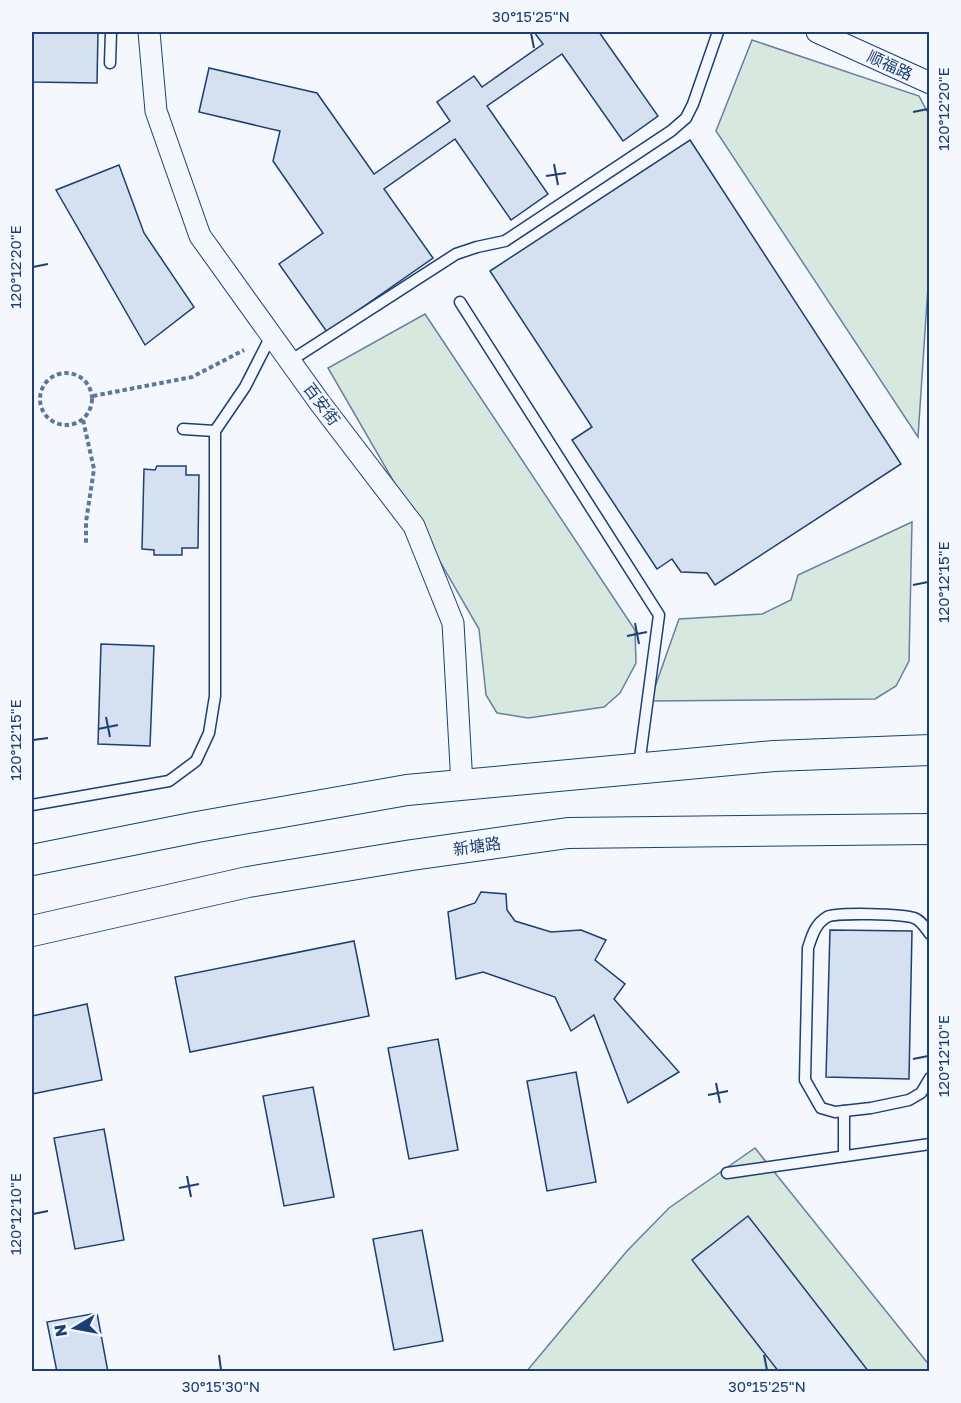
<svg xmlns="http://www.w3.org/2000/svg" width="961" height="1403" viewBox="0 0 961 1403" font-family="'Golos Text','Noto Sans SC',sans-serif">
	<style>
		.green { fill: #d7e8df; stroke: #687fa3; stroke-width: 1.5 }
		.building { fill: #d5e0f0; stroke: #1d3f73; stroke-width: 1.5 }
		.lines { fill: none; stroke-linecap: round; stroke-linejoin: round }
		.service-casing { stroke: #1d3f73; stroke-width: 13 }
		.minor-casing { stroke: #1d3f73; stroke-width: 23 }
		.secondary-casing { stroke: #1d3f73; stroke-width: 32 }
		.path { stroke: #5e769c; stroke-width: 4; stroke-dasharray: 4.5 3; stroke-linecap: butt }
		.service { stroke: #f4f7fb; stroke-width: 10 }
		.minor { stroke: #f4f7fb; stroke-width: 21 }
		.secondary { stroke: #f4f7fb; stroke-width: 30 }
		.ticks { fill: none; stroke: #1d3f73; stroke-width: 2 }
		.labels { text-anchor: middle; stroke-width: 4.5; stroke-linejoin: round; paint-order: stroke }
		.street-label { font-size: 16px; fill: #1d3f73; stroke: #f4f7fb }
		.neatline { fill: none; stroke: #1d3f73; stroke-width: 2 }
		.ticks-label { font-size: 15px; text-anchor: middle; fill: #1d3f73 }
	</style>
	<rect width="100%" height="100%" fill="#f4f7fb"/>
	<!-- green -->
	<g class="green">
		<path d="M752,40l167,56 10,19v156l-11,166 -202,-306z"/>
		<path d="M425,314l210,316 1,33 -16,30 -16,14 -76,11 -31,-5 -11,-18 -7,-66 -151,-261z"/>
		<path d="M912,522l-3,139 -13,25 -21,13 -225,2 29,-82 83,-5 29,-14 7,-25z"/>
		<path d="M755,1148l175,218 -1,6h-403l101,-121 42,-43z"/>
	</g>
	<!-- building -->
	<g class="building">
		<path d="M32,32h66l-1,51 -65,-1z"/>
		<path d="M534,32h65l59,84 -35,25 -61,-87 -75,52 61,88 -37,26 -56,-81 -71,50 49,69 -106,74 -48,-68 44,-31 -50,-72 7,-30 -81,-19 10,-44 108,25 57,81 76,-53 -13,-19 37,-26 8,11 61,-43z"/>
		<path d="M690,140l211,324 -186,121 -8,-12 -26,-1 -9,-13 -15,10 -85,-129 20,-13 -102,-156z"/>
		<path d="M119,165l25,68 50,74 -49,38 -89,-155z"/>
		<path d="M157,466h29v9h13l-1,73h-16v7h-28v-5l-12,-1 2,-80 11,1z"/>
		<path d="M101,644l53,2 -4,100 -52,-2z"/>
		<path d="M481,892l25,2 1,16 8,11 36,11 30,-2 25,10 -11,20 30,24 -11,15 65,73 -51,31 -34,-88 -23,16 -16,-34 -72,-25 -27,7 -8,-67 27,-9z"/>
		<path d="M830,930l82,1 -3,148 -83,-2z"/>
		<path d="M354,941l15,75 -179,36 -15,-75z"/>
		<path d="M87,1004l15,76 -70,14v-78z"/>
		<path d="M438,1039l20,111 -49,9 -21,-111z"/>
		<path d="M576,1072l20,110 -49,9 -20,-110z"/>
		<path d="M313,1087l21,110 -50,9 -21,-110z"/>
		<path d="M104,1129l20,111 -49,9 -21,-111z"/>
		<path d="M748,1216l121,156h-90l-87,-112z"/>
		<path d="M422,1230l21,111 -49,9 -21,-111z"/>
		<path d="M97,1313l11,59h-51l-10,-50z"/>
	</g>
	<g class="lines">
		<defs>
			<g id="service">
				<path d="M110,63l1,-31"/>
				<path d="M460,302l199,313 -20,150"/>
				<path d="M290,361l166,-107 21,-7 28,-6 166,-110 15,-13 7,-14 25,-72"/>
				<path d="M183,429l32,2"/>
				<path d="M32,805l137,-24 27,-20 13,-28 6,-37v-265l30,-44 26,-51"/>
				<path d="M930,934c-4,-5 -9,-14 -16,-16 -10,-4 -79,-6 -87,-1 -12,7 -15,19 -19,31l-3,132 16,28 14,4 36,-4 38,-8 12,-7 9,-15"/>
				<path d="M844,1156v-45"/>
				<path d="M727,1173l203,-29"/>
			</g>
			<g id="minor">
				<path d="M149,32l7,79 44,125 120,167 94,123 39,97 9,162"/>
				<path d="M817,32l113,51"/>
			</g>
			<g id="secondary">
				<path d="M32,860l165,-33 210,-37 367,-34 156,-6"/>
				<path d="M32,931l216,-49 164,-27 156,-22 362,-4"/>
			</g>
		</defs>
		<!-- service casing -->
		<use href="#service" class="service-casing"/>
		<!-- minor casing -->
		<use href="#minor" class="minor-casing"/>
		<!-- secondary casing -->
		<use href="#secondary" class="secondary-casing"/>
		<!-- path -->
		<g class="path">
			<circle cx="66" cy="399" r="26"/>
			<path d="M93,396l99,-19 52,-27"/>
			<path d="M83,420l11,49 -8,53v22"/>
		</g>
		<!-- service -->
		<use href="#service" class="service"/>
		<!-- minor -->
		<use href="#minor" class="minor"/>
		<!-- secondary -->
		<use href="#secondary" class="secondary"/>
	</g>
	<!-- ticks -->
	<path class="ticks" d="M531,33l3,15M913,112l15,-3M554,164l4,21M546,176l20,-3M33,267l15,-3M913,585l15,-3M635,623l4,21M627,636l20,-4M106,717l4,20M98,729l20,-4M33,740l15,-2M913,1059l15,-3M716,1083l4,20M708,1095l20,-4M187,1176l4,21M179,1188l20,-4M33,1214l15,-3M219,1355l2,15M764,1355l3,15"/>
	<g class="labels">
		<!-- street labels -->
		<g class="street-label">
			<text transform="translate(890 65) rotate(25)" y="6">顺福路</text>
			<text transform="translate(322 404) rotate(53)" y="6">百安街</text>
			<text transform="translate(477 846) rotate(-8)" y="6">新塘路</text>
		</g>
	</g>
	<!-- border -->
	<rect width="961" height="1403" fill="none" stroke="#f4f7fb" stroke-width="66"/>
	<!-- north arrow -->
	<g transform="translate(75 1328) rotate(260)" stroke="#f4f7fb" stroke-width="4.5" paint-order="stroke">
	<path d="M0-4.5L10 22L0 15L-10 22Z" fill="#1d3f73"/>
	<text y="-9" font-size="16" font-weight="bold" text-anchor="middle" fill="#1d3f73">N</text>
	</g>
	<rect x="33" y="33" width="895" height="1337" class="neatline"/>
	<g class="ticks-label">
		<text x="531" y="22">30°15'25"N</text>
		<text transform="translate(944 109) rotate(-90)" y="5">120°12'20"E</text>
		<text transform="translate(16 267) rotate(-90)" y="5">120°12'20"E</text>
		<text transform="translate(944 582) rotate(-90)" y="5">120°12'15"E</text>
		<text transform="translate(16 740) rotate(-90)" y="5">120°12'15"E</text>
		<text transform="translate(944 1056) rotate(-90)" y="5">120°12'10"E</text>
		<text transform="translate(16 1214) rotate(-90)" y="5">120°12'10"E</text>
		<text x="221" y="1392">30°15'30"N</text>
		<text x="767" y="1392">30°15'25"N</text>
	</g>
</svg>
